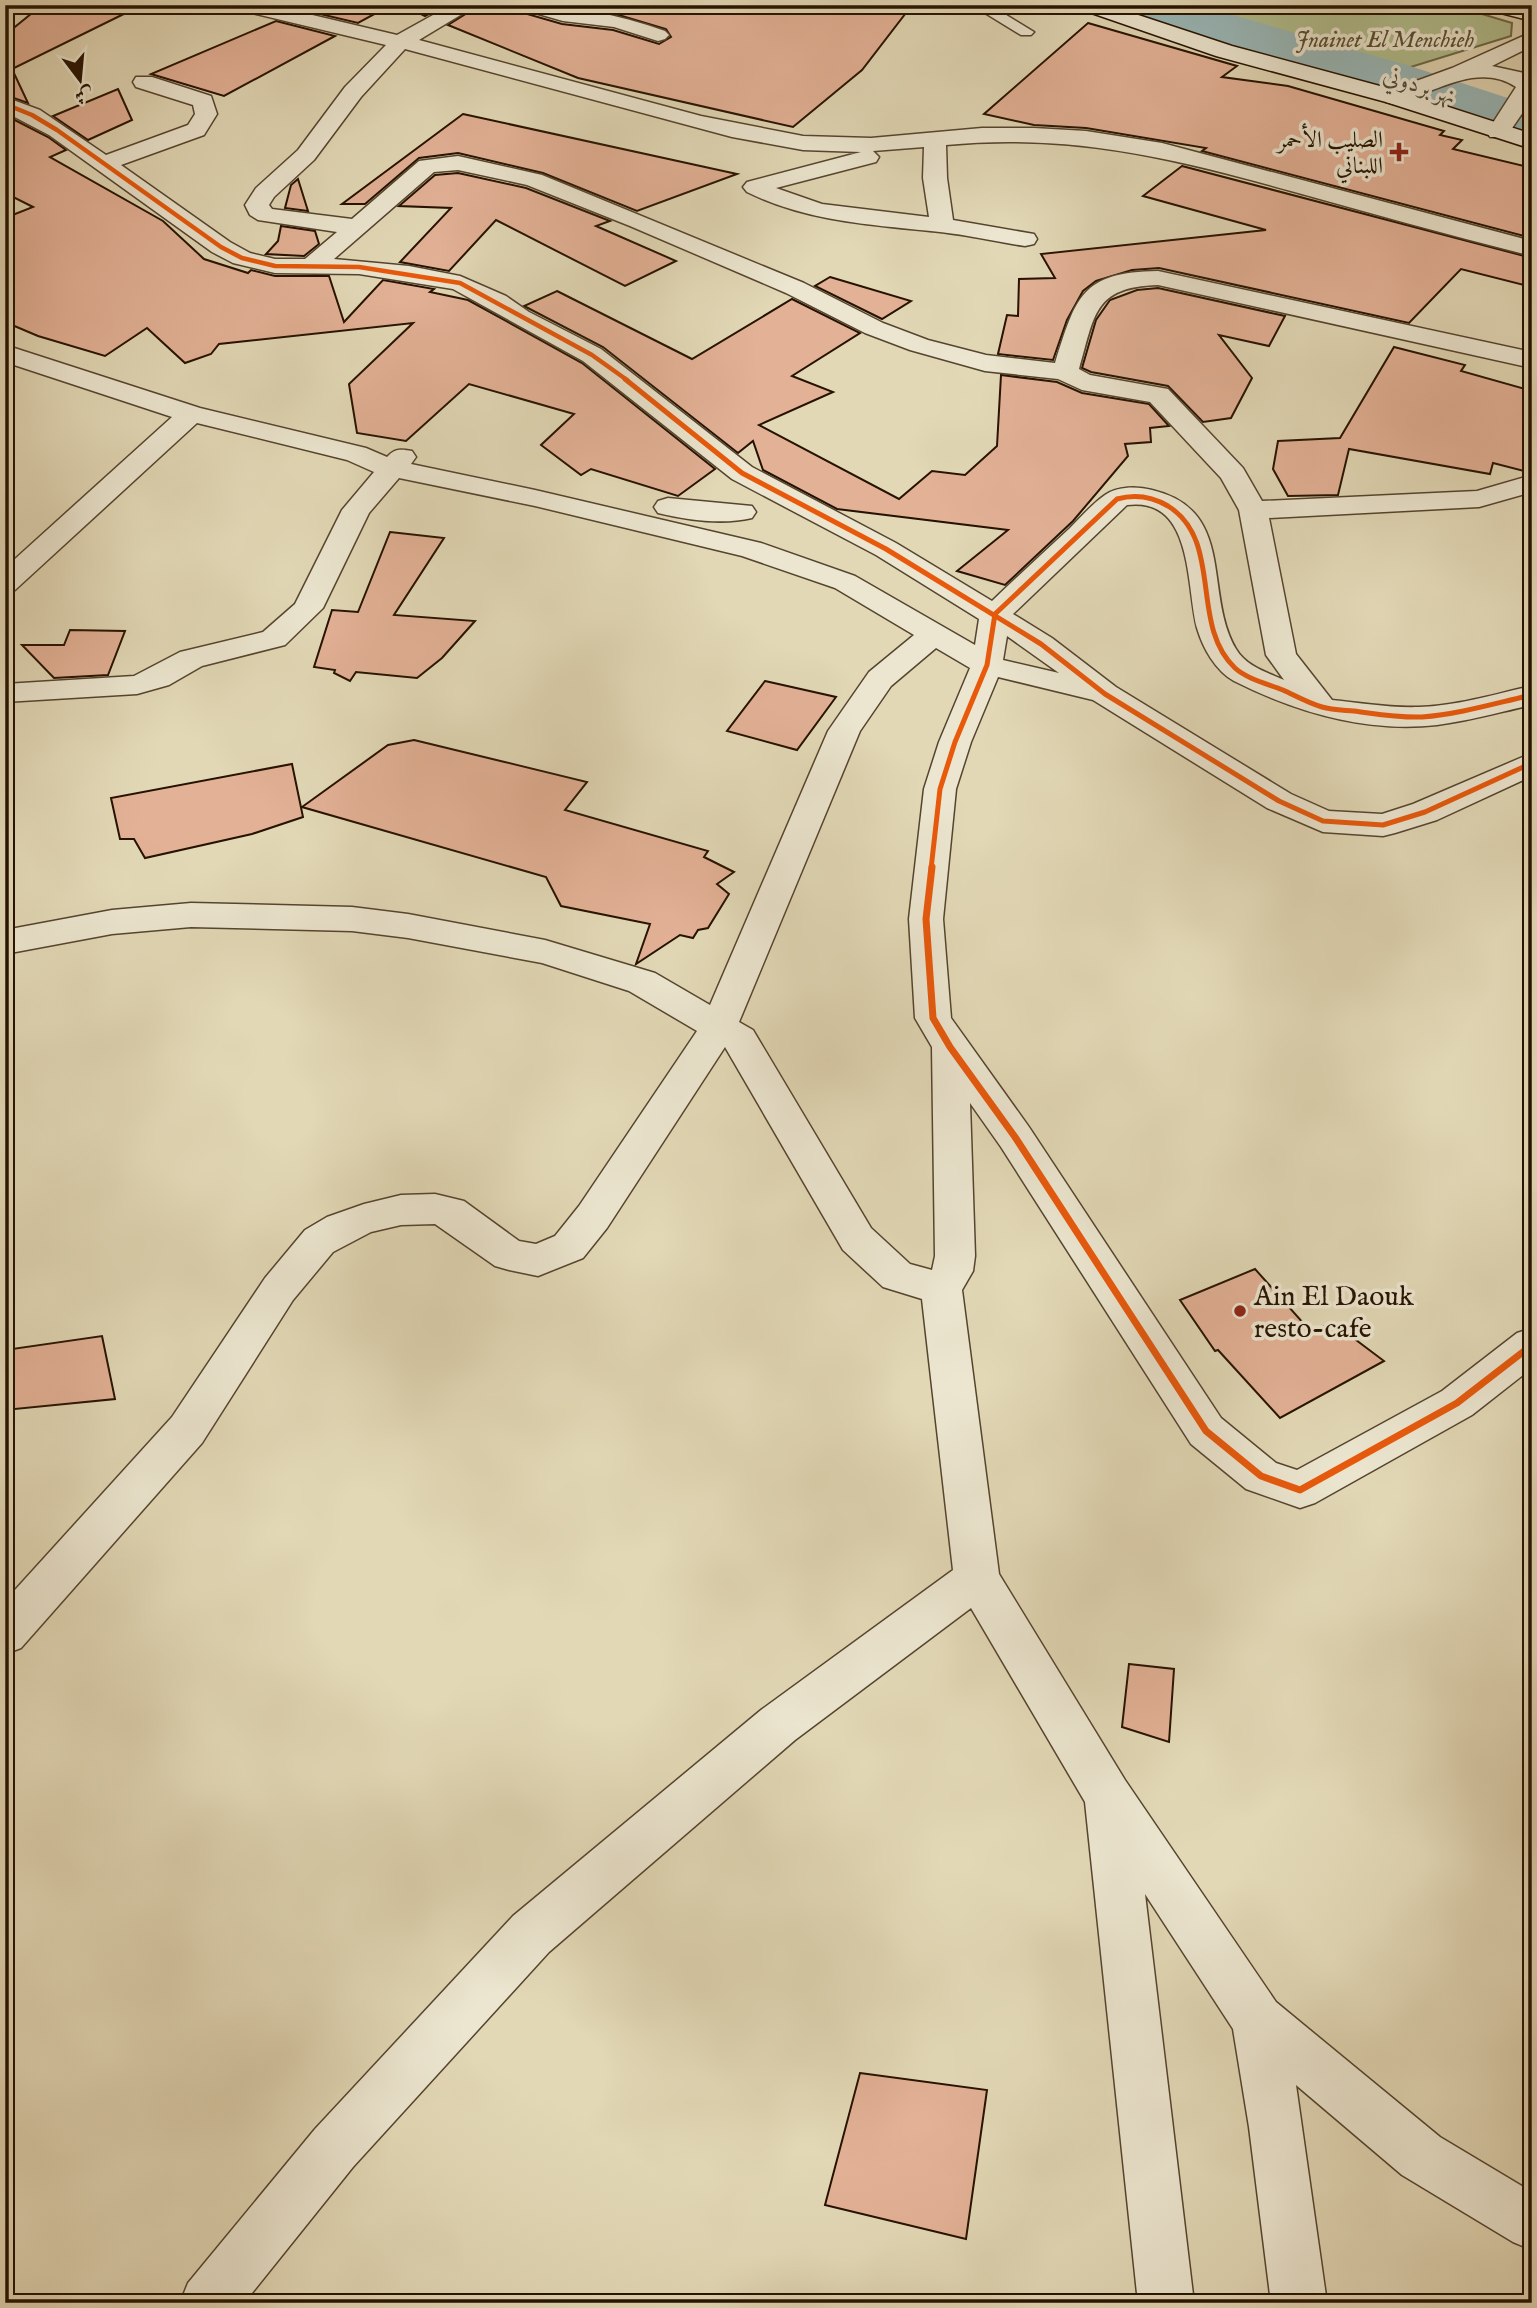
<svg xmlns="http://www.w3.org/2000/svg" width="1537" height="2308" viewBox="0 0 1537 2308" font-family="'IM FELL English',Amiri,serif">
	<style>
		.green { fill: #b2bf8f; stroke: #6c6848; stroke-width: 2 }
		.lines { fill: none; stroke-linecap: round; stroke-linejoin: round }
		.river { fill: #99b8b8; fill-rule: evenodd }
		.building { fill: #e3b196; stroke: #261200; stroke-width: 2 }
		.service-casing { stroke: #55442e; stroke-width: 3 }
		.minor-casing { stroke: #55442e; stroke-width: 3 }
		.tertiary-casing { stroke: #55442e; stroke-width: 3 }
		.secondary-casing { stroke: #261200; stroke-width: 3 }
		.service { fill: #ece6d0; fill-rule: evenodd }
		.minor { fill: #ece6d0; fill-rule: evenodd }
		.tertiary { fill: #ece6d0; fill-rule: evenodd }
		.secondary { fill: #ece6d0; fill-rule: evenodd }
		.cycleway-far2-casing { stroke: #ece6d0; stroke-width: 7 }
		.cycleway-far1-casing { stroke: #ece6d0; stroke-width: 9 }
		.cycleway-casing { stroke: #ece6d0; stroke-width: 11 }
		.cycleway-far2 { stroke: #e8590c; stroke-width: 4.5 }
		.cycleway-far1 { stroke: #e8590c; stroke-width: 5 }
		.cycleway { stroke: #e8590c; stroke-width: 7 }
		.poi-dot { fill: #8f2418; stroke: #ece6d0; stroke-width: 2.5 }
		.labels { text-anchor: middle; stroke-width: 7; stroke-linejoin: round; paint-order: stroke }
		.far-park-label { font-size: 23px; font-style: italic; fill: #574f32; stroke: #ece6d0 }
		.far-poi-label { font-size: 23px; fill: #261200; stroke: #ece6d0; text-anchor: end }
		.far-water-label { font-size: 24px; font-style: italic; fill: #4e4c40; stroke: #ece6d0 }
		.poi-label { font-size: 28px; fill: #261200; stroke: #ece6d0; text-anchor: start }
	</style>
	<rect width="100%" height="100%" fill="#e2d8b6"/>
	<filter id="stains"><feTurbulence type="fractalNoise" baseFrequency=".00286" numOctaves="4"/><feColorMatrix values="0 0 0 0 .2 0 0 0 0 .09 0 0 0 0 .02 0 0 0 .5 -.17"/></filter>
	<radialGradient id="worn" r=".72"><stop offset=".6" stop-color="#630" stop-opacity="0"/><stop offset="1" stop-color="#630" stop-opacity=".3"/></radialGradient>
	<!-- green -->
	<path class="green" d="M1169,5h283l60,18 -1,13 -126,39z"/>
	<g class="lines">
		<!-- river -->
		<path class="river" d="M1122,5h76l212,61 122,40v32l-156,-52 -248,-71z"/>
	</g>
	<!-- building -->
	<g class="building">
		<path d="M42,5h100l-130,64 16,34 -23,-8v-60z"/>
		<path d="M314,5h77l-33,18 -55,-13z"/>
		<path d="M403,5h42l-20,11z"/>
		<path d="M480,5h36l4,7 42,12 51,6 46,14 12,-7 -5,-8 -54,-16 -46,-8h346l-50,65 -69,57 -215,-49 -130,-53z"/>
		<path d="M276,21l59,15 -111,60 -73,-22z"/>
		<path d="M1088,23l149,43 -15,11 66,9 156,45 -4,4 22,5 -9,9 79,19v70l-330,-87 4,-3 -120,-20 -52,-3 -50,-11z"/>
		<path d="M118,89l14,31 -44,20 -35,-24z"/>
		<path d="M463,114l274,60 -100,37 -94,-38 -85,-20 -39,5 -54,46h-23z"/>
		<path d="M5,115l43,22 18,13 -16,7 113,64 41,38 44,14 3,-3 24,6h54l15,46 39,-42 51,9 -4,3 38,8 114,63 133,106 -37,27 -87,-27 -10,6 -40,-30 33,-31 -105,-30 -63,57 -49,-8 -8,-49 64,-61 -194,21 -8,10 -26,9 -38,-35 -42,28 -67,-20 -33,-14v-104l28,-11 -28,-14z"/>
		<path d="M1182,166l350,92v29l-71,-18 -52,54 -250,-55 -27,2 -36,11 -13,10 -16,29 -14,40 -55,-6 9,-39 11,1 1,-37 36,-1 -14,-24 225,-24 -123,-34z"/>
		<path d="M458,173l68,15 84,33 -14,5 80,35 -51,25 -129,-66 -47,51 -49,-9 51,-54 -52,-2 36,-31z"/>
		<path d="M298,179l10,32 -23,-3 6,-23z"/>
		<path d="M281,226l34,5 4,13 -15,12 -38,-2 12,-13z"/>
		<path d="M830,277l81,24 -29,18 -67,-33z"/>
		<path d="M1158,288l127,28 -16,30 -50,-11 33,43 -21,40 -28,4 -35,-36 -77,-14 -9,-4 14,-48 14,-20 27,-10z"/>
		<path d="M557,291l135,68 100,-60 68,34 -68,43 41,16 -74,33 140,74 33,-28 33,4 32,-29 4,-71 56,7 25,11 67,11 20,22 -19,2 1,14 -26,2 3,12 -55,65 -68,64 -48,-14 51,-41 -171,-21 -74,-39 -10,-29 -15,12 -135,-106 -79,-41z"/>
		<path d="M1394,347l71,18 -4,6 71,20v82l-39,-10 -3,11 -141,-25 -11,46 -50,1 -15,-27 5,-28 62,-3z"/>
		<path d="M390,532l54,6 -50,77 81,6 -33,37 -25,20 -61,-6 -6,9 -16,-8 1,-3 -21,-3 18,-57 26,2z"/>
		<path d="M70,630l55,1 -17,44 -54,3 -32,-33h42z"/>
		<path d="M765,681l71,16 -39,53 -70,-19z"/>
		<path d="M414,740l173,42 -22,28 143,41 -4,6 30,15 -17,12 12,10 -21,34 -10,2 -5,8 -13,-3 -44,29 14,-40 -89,-18 -15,-29 -244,-70 86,-62z"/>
		<path d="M292,764l11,53 -51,17 -107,24 -11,-19h-14l-9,-41z"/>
		<path d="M1255,1269l57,64 20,-11 52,39 -104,57 -62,-68 -3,1 -35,-51z"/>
		<path d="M102,1336l13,63 -110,11v-60z"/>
		<path d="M1129,1664l45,5 -5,73 -47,-15z"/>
		<path d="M860,2073l127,17 -21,149 -141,-34z"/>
	</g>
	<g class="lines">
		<defs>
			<path id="service" d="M972,5h18l44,27 -3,3h-10z"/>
			<g id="minor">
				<path d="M232,5h38l127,30 54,-30h26l-58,35 282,76 102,20 68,2 111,-10h52l52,3 76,12 370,98v15c-81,-20 -161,-43 -241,-65 -118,-33 -221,-58 -345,-46l1,33 6,42 81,14 3,5 -3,5 -9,2c-28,-4 -57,-11 -85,-14 -67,-7 -132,-10 -193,-40l-4,-5 4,-5 114,-30 -58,-2 -71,-13 -327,-88 -44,48 -47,63 -40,37 -5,8 3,4 80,10 67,-58 39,-5 84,19 262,108 79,40 45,17 58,15 69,8c21,-66 26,-91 103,-92l374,81v16l-374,-83c-65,2 -63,30 -79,84l11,6 78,14 75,79 19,33 215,-10 55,-16v17l-53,15 -210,11 27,136 36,46c29,3 58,8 87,7 38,-1 76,-13 113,-21v19c-32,7 -63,16 -95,20 -71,8 -141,-13 -203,-44 -19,-11 -31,-33 -37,-53 -11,-41 -3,-132 -70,-123l-114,109 39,24 64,49 175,107 38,17 53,3 31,-10 119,-51v23l-95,44 -42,13 -12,3 -60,-4 -56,-24 -174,-108 -95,-23 -27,65 -15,47 -13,130 8,99 78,109 192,291 55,45 21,7 145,-79 75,-58 15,-5v40l-60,47 -157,88 -15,5 -54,-19 -55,-45 -190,-297 -31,-44 5,153 -2,15 -11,19 37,284 126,206 151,222 164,135 92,55v58l-19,-8 -111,-67 -106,-90 31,218h-56l-22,-176 -16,-98 -88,-135 49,409h-56l-53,-501 -114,-194 -176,132 -246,212 -196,215 -109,136h-64l8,-20 127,-154 198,-213 248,-206 192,-140 -31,-271 -39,-12 -40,-37 -118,-203 -118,181 -24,30 -45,18 -29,-6 -14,-4 -60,-42 -34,1 -30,7 -38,20 -40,48 -91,143 -181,205 -16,6v-53l167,-184 93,-139 40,-48 22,-13 37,-13 37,-9 34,-1 29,7 55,40 17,3 19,-8 24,-30 118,-175 -68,-40 -87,-28 -134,-25 -56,-7 -161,-4 -79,7 -107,20v-24l107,-20 79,-7 161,4 56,7 137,26 110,33 55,32 118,-274 41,-59 45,-37 -79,-47 -93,-32 -207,-50 -136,-28 -30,35 -46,95 -38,37 -83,21 -33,19 -32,9 -132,8v-18l129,-8 46,-24 83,-20 32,-28 47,-94 32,-38 -27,-12 -150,-37 -182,167 -10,3v-25l167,-151 -167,-55v-17l195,63 166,40 21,9c8,-9 14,-8 25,-6l4,6 -5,7 124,26 226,53 94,33 120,69 4,-26 -103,-64 -144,-76 -149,-118 -130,-72 -94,-15 -84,-1 -42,-10 -21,-11 -163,-117 -44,-23v-15l35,13 66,45 82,-30 7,-11 -2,-9 -57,-18 -3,-5 3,-5h16l59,19 6,18 -13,21 -83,30 109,77 20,11 25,6h30l32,-27 -79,-12 -8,-5 -5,-10 11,-17 42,-38 47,-63 41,-42 -151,-36zM924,147l-1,31 6,39 -107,-13 -46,-16 100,-26 3,-5 -6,-6zM458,170l69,15 103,41 156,67 79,40 45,17 75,21 73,8 24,11 68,12 71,76 18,32 27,145 18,25c-18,-8 -38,-14 -48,-31 -33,-56 1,-139 -84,-159 -14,-4 -35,-4 -47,5 -13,9 -24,22 -35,33 -26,24 -52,48 -78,73l-96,-58 -144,-76 -151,-118 -72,-37 -23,-16 -46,-20 -51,-10 -75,-7 100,-87zM1007,636l52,37 -56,-13zM936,648l34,20 -31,74 -15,47 -15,130 6,99 17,29 3,209 -3,14 -22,-6 -39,-36 -118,-198 -14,-8 121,-291 31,-45z"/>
				<path d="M518,5c50,0 100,9 147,26l4,4 -4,4 -7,2 -44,-14 -51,-6 -42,-12z"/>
				<path d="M668,498l84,8 4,6 -4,6c-29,7 -65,2 -94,-5l-4,-6 4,-6z"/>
			</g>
			<path id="tertiary" d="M1532,32v14l-40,20 32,7 8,-2v28l-26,38h-16l-3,-5 29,-45c-39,-26 -83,7 -122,17l-8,-2 -3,-5 3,-5 66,-24z"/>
			<g id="secondary">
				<path d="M1077,5h31l124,41 170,46 130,42v15l-146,-47 -170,-46 -136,-47z"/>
				<path d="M1482,5h36l14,4v12l-47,-12z"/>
			</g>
		</defs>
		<!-- service casing -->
		<use href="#service" class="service-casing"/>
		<!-- minor casing -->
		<use href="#minor" class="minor-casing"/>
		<!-- tertiary casing -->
		<use href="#tertiary" class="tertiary-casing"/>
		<!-- secondary casing -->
		<use href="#secondary" class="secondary-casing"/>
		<!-- service -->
		<use href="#service" class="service"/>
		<!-- minor -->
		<use href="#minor" class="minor"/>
		<!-- tertiary -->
		<use href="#tertiary" class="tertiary"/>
		<!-- secondary -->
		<use href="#secondary" class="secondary"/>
		<defs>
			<path id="cycleway-far2" d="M5,104l27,11 25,15 164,117 21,11 33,8 84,1 101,16 132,72 35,25"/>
			<g id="cycleway-far1">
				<path d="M625,379l117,94 144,76 155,95 64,50 174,107 44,20 60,4 42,-13 107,-49"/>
				<path d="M931,869l9,-80 15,-47 32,-77 8,-51 122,-115c18,-5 34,-3 51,7 56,35 21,119 67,162 12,11 33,16 48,22 13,6 25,13 39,17 10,3 21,3 32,4 23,3 45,7 68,6 38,-3 74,-14 110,-22"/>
			</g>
			<path id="cycleway" d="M932,867l-6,52 7,99 17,29 65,90 191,294 55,45 39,14 157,-87 75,-58"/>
		</defs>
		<!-- cycleway-far2 casing -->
		<use href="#cycleway-far2" class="cycleway-far2-casing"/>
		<!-- cycleway-far1 casing -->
		<use href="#cycleway-far1" class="cycleway-far1-casing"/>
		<!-- cycleway casing -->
		<use href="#cycleway" class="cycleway-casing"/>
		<!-- cycleway-far2 -->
		<use href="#cycleway-far2" class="cycleway-far2"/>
		<!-- cycleway-far1 -->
		<use href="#cycleway-far1" class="cycleway-far1"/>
		<!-- cycleway -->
		<use href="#cycleway" class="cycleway"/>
	</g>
	<!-- markers -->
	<g class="poi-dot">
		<path d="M1395.5 141.5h7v7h7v7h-7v7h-7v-7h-7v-7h7z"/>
		<circle cx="1240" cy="1311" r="7"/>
	</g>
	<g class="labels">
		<!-- far-park labels -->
		<g class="far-park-label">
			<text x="1385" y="47">Jnainet El Menchieh</text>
		</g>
		<!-- far-poi labels -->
		<g class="far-poi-label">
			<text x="1383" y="147">الصليب الأحمر<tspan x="1383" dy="26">اللبناني</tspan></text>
		</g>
		<!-- far-water labels -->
		<g class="far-water-label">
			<text transform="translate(1420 85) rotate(18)" y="8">نهر بردوني</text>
		</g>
		<!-- poi labels -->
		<g class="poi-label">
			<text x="1254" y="1305">Ain El Daouk<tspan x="1254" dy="32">resto-cafe</tspan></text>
		</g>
	</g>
	<!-- margin -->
	<rect width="1537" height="2308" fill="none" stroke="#e2d8b6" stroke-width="28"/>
	<rect x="7" y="7" width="1523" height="2294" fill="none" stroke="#261200" stroke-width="3.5"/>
	<rect x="14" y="14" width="1509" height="2280" fill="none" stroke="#261200" stroke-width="2"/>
	<!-- north arrow -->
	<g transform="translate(80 80) rotate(164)" stroke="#ece6d0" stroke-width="5" paint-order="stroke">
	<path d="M0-5L12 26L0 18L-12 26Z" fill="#261200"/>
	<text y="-10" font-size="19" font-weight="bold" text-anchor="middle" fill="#261200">ش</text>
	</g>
	<rect width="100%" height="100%" filter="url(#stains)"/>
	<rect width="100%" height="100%" fill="url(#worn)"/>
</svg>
